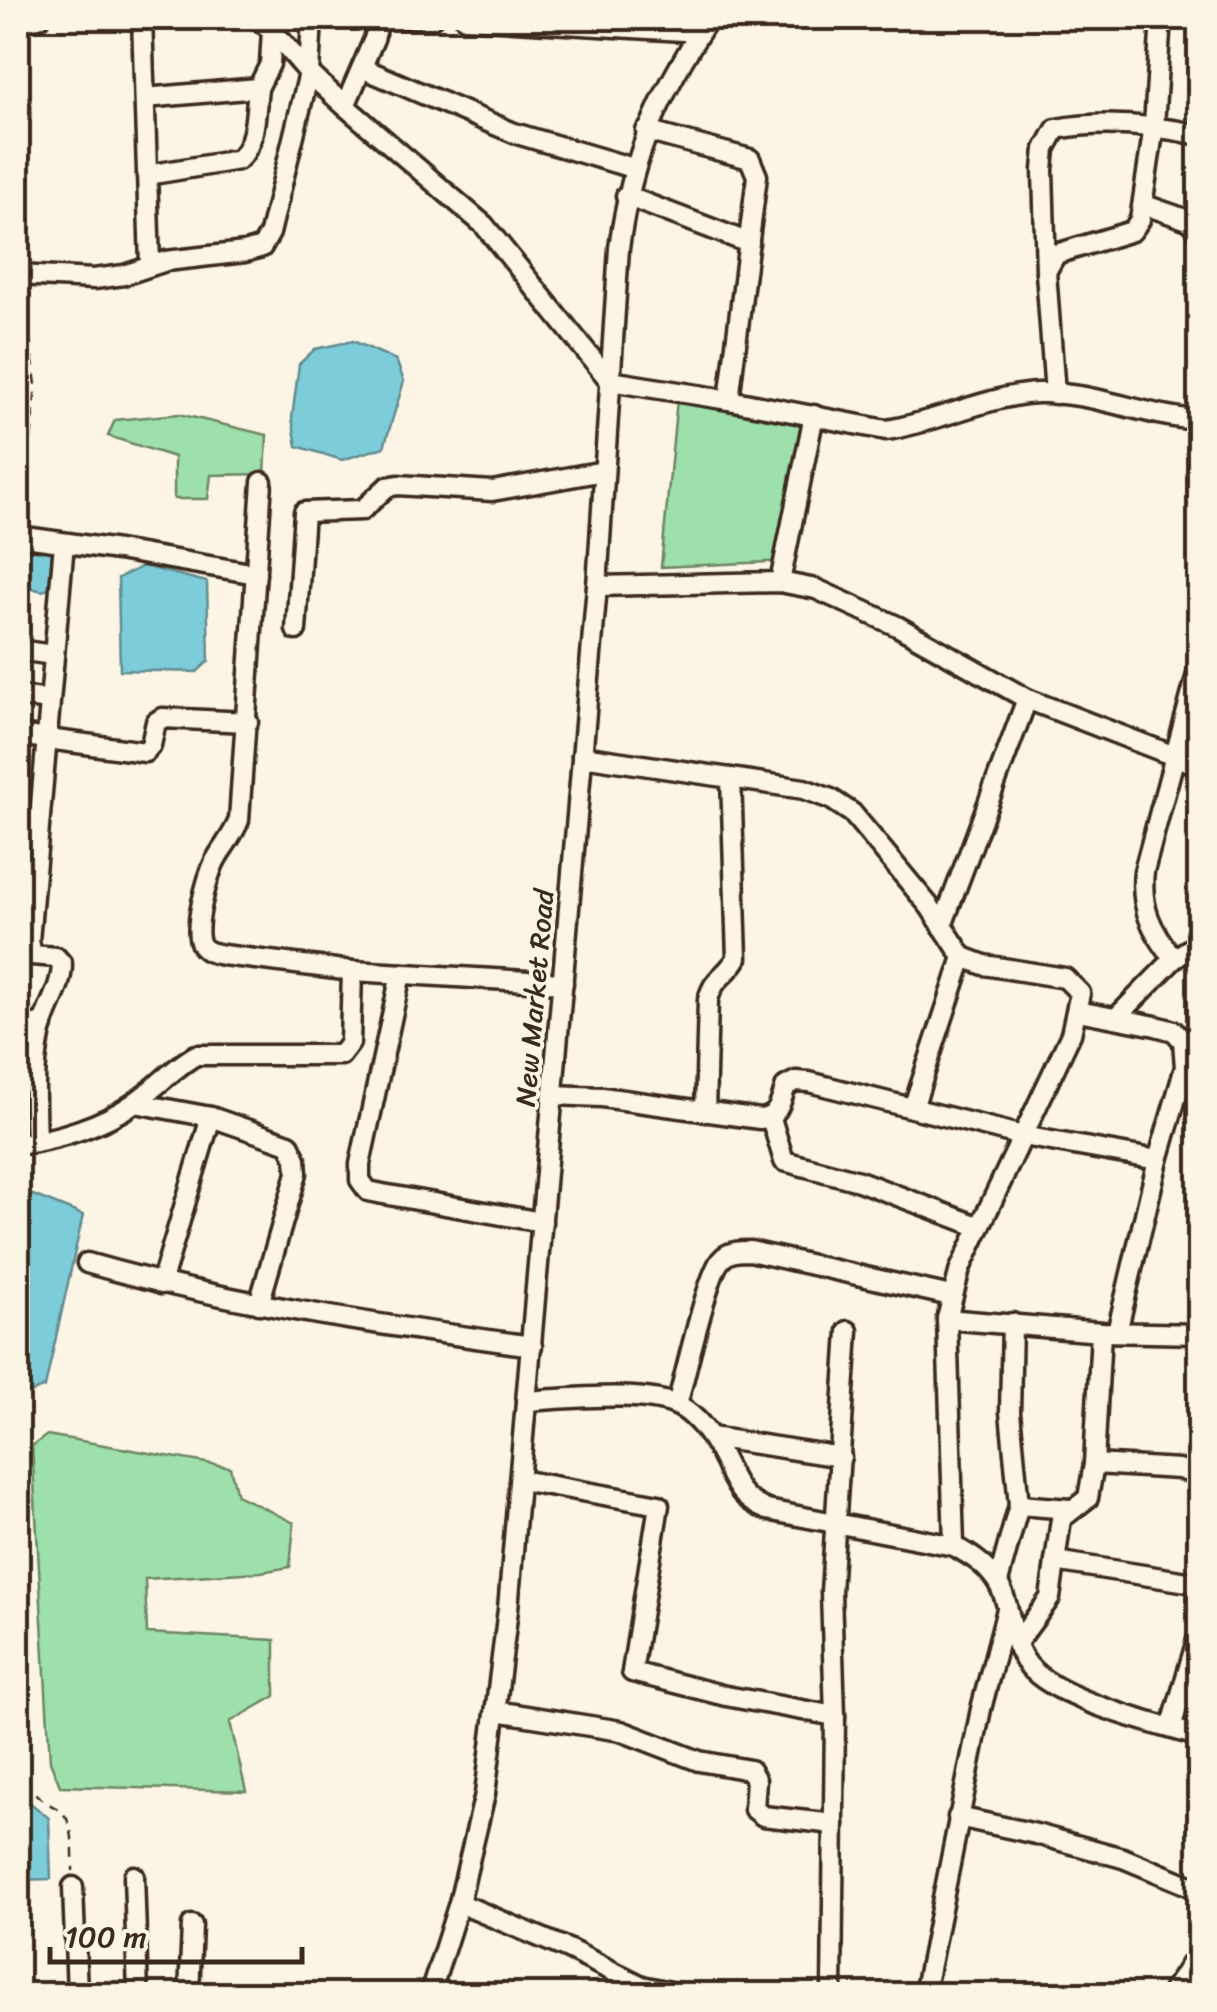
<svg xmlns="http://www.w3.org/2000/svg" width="1217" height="2012" viewBox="0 0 1217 2012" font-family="Sriracha,sans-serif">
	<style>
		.green { fill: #9de0ab; stroke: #6c8564; stroke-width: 2.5 }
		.water { fill: #7dccd9; stroke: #638b8e; stroke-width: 2.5 }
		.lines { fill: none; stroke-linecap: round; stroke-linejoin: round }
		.minor-casing { stroke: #3b2a1e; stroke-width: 25 }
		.highway-casing { stroke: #3b2a1e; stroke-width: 35 }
		.path { stroke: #3b2a1e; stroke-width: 2.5; stroke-dasharray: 10 8; stroke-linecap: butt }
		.minor { stroke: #fcf5e5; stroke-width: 18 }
		.highway { stroke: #fcf5e5; stroke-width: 28 }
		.labels { text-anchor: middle; stroke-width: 8; stroke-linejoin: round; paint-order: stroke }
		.street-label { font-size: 28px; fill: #3b2a1e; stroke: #fcf5e5 }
	</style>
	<rect width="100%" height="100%" fill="#fcf5e5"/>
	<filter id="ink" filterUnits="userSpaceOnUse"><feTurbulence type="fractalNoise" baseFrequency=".01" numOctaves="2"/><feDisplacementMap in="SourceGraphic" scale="20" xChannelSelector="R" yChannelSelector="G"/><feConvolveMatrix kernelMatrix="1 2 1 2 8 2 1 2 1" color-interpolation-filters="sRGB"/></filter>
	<g filter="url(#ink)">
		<!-- green -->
		<g class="green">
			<path d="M677,399l129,17 -16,145 -129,6z"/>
			<path d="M179,414l88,21 -2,39 -54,1 -3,24h-34v-42l-66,-21 7,-16z"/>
			<path d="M47,1435l183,32 7,28 57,28 -4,44 -29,5 -116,7 2,54 128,7v56l-45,26 16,69 -186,-5 -10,-25 -18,-315z"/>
		</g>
		<!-- water -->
		<g class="water">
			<path d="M353,341l43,19 8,21 -20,66 -42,13 -45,-14 -5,-28 7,-54 16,-15z"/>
			<path d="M48,545l15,13 -11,30 -10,3 -22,-6 5,-34z"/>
			<path d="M143,566l64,16 2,79 -12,11 -77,-2 -2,-92z"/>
			<path d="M18,1189l65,26 -38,172 -27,11z"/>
			<path d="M18,1793l31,25 2,61 -33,1z"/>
		</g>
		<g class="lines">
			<defs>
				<g id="minor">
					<path d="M142,18l8,247"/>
					<path d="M256,18l16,12 37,43 36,33 139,119 126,156 119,19 157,30c49,-7 104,-35 152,-37 55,-2 107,24 162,27"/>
					<path d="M295,18h137"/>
					<path d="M465,18l235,14"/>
					<path d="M18,22l21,-4"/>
					<path d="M362,68l152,65 119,35"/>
					<path d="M145,98l113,-10 12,-24 2,-34"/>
					<path d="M345,106l29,-67 6,-21"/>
					<path d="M646,131l104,28 7,17 -28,224"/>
					<path d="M147,175l91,-15c19,-17 17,-48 20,-72"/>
					<path d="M626,196l123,47"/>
					<path d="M1145,205l43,15 12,10"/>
					<path d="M1046,271l-3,-101 2,-21 11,-20c48,-9 96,-4 144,6"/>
					<path d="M18,275l76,4 30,-4 42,-14 79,-9 17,-5 8,-14 39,-160 3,-55"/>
					<path d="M1055,394l-9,-122 10,-18 76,-23 8,-11 14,-94 7,-108"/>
					<path d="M262,482l-23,338c-6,16 -16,26 -24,41 -7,15 -24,71 -13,85 5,7 13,7 21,9l129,16 211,12"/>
					<path d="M18,536l100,14 138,24"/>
					<path d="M780,582l34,-167"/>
					<path d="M597,586l183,-4 36,7 81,37 130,73 173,67"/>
					<path d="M296,630l8,-118 58,-2 25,-23 11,-2 94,6 112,-20"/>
					<path d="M18,650l35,5"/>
					<path d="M18,696l31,4"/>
					<path d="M18,735l127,17 6,-7 5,-23 6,-4 86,4"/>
					<path d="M582,756l222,33 27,10 21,14 78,94 33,50 21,8 81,13 15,15 -9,41 -111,235 -13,50 7,227"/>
					<path d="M942,926l85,-227"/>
					<path d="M1174,959c-23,-29 -34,-51 -30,-88l56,-208"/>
					<path d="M401,974l-41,190v16l8,11 15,3 159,28"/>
					<path d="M1078,1011l78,15 18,5 9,10 2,26 -27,93 -41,172"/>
					<path d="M1117,1017l57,-58 26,-17"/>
					<path d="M18,1021l25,5"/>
					<path d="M553,1095l49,2 158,22c20,-2 20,-17 26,-33l10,-5 13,1 214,54 135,24"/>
					<path d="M135,1103l76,14 78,27 7,15 1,14 -38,131"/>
					<path d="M913,1108l50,-151"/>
					<path d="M705,1112l3,-112c6,-24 18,-23 29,-42l-6,-180"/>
					<path d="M771,1118l13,43 75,20 121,46"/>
					<path d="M36,1142c-1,-39 -4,-80 7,-118 6,-20 19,-38 19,-60l-6,-7 -24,-2 -3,-14 35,-398"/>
					<path d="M18,1145c39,-6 84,-19 116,-42 22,-15 39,-35 62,-48h145l9,-12 2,-72"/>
					<path d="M87,1263c146,42 295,62 445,83"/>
					<path d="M161,1284l50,-167"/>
					<path d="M947,1319l154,13 99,2"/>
					<path d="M526,1401c38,-2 122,-12 154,6 18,10 30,28 40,46 15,28 16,44 47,57l187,36c16,9 31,18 42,34 17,25 12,61 33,86 29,35 126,57 171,71"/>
					<path d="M677,1405c7,-25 31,-132 44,-145 7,-9 19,-9 29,-9l201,45"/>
					<path d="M711,1437l130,20"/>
					<path d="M1094,1464l85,5 21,7"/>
					<path d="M520,1480l139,25 -27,167 94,24 109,20"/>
					<path d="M1019,1505l51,4"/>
					<path d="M1055,1561l145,23"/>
					<path d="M998,1582l21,-77 -9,-93 2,-89"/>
					<path d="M1016,1644l34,-46 11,-79 27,-21 6,-34 7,-132"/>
					<path d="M496,1711l125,20 78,30 51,9 6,10 -2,29 9,7 71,8"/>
					<path d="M1171,1728l29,-98"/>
					<path d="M958,1817l78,17 87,24 77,32"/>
					<path d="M134,1876l4,118"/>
					<path d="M73,1887l4,107"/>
					<path d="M459,1903l109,46 74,37 38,8"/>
					<path d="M189,1994l3,-69"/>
					<path d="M430,1994l29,-91 26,-109 23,-185 89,-1023 22,-338c13,-93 39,-152 90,-230"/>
					<path d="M832,1994l3,-278 -4,-124 17,-261"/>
					<path d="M924,1994l57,-285 25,-96"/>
				</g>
				<path id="highway" d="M1177,1994l23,-35"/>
			</defs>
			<!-- minor casing -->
			<use href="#minor" class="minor-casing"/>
			<!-- highway casing -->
			<use href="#highway" class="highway-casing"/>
			<!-- path -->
			<g class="path">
				<path d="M18,509l11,-44 7,-80 -12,-92"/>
				<path d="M18,1425l4,-8"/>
				<path d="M18,1636l4,140c30,50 53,10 51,95"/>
			</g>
			<!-- minor -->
			<use href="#minor" class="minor"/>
			<!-- highway -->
			<use href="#highway" class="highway"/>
		</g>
	</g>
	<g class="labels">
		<!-- street labels -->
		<g class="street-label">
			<text transform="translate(534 998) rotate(-85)" y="10">New Market Road</text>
		</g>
	</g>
	<!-- margin -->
	<rect width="1217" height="2012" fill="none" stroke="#fcf5e5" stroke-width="60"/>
	<rect x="30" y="30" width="1157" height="1952" fill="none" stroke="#3b2a1e" stroke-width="4" filter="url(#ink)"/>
	<!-- scale -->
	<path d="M50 1947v15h252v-15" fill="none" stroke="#3b2a1e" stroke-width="5"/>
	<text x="65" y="1947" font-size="30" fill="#3b2a1e" stroke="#fcf5e5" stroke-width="8" paint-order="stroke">100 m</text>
</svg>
